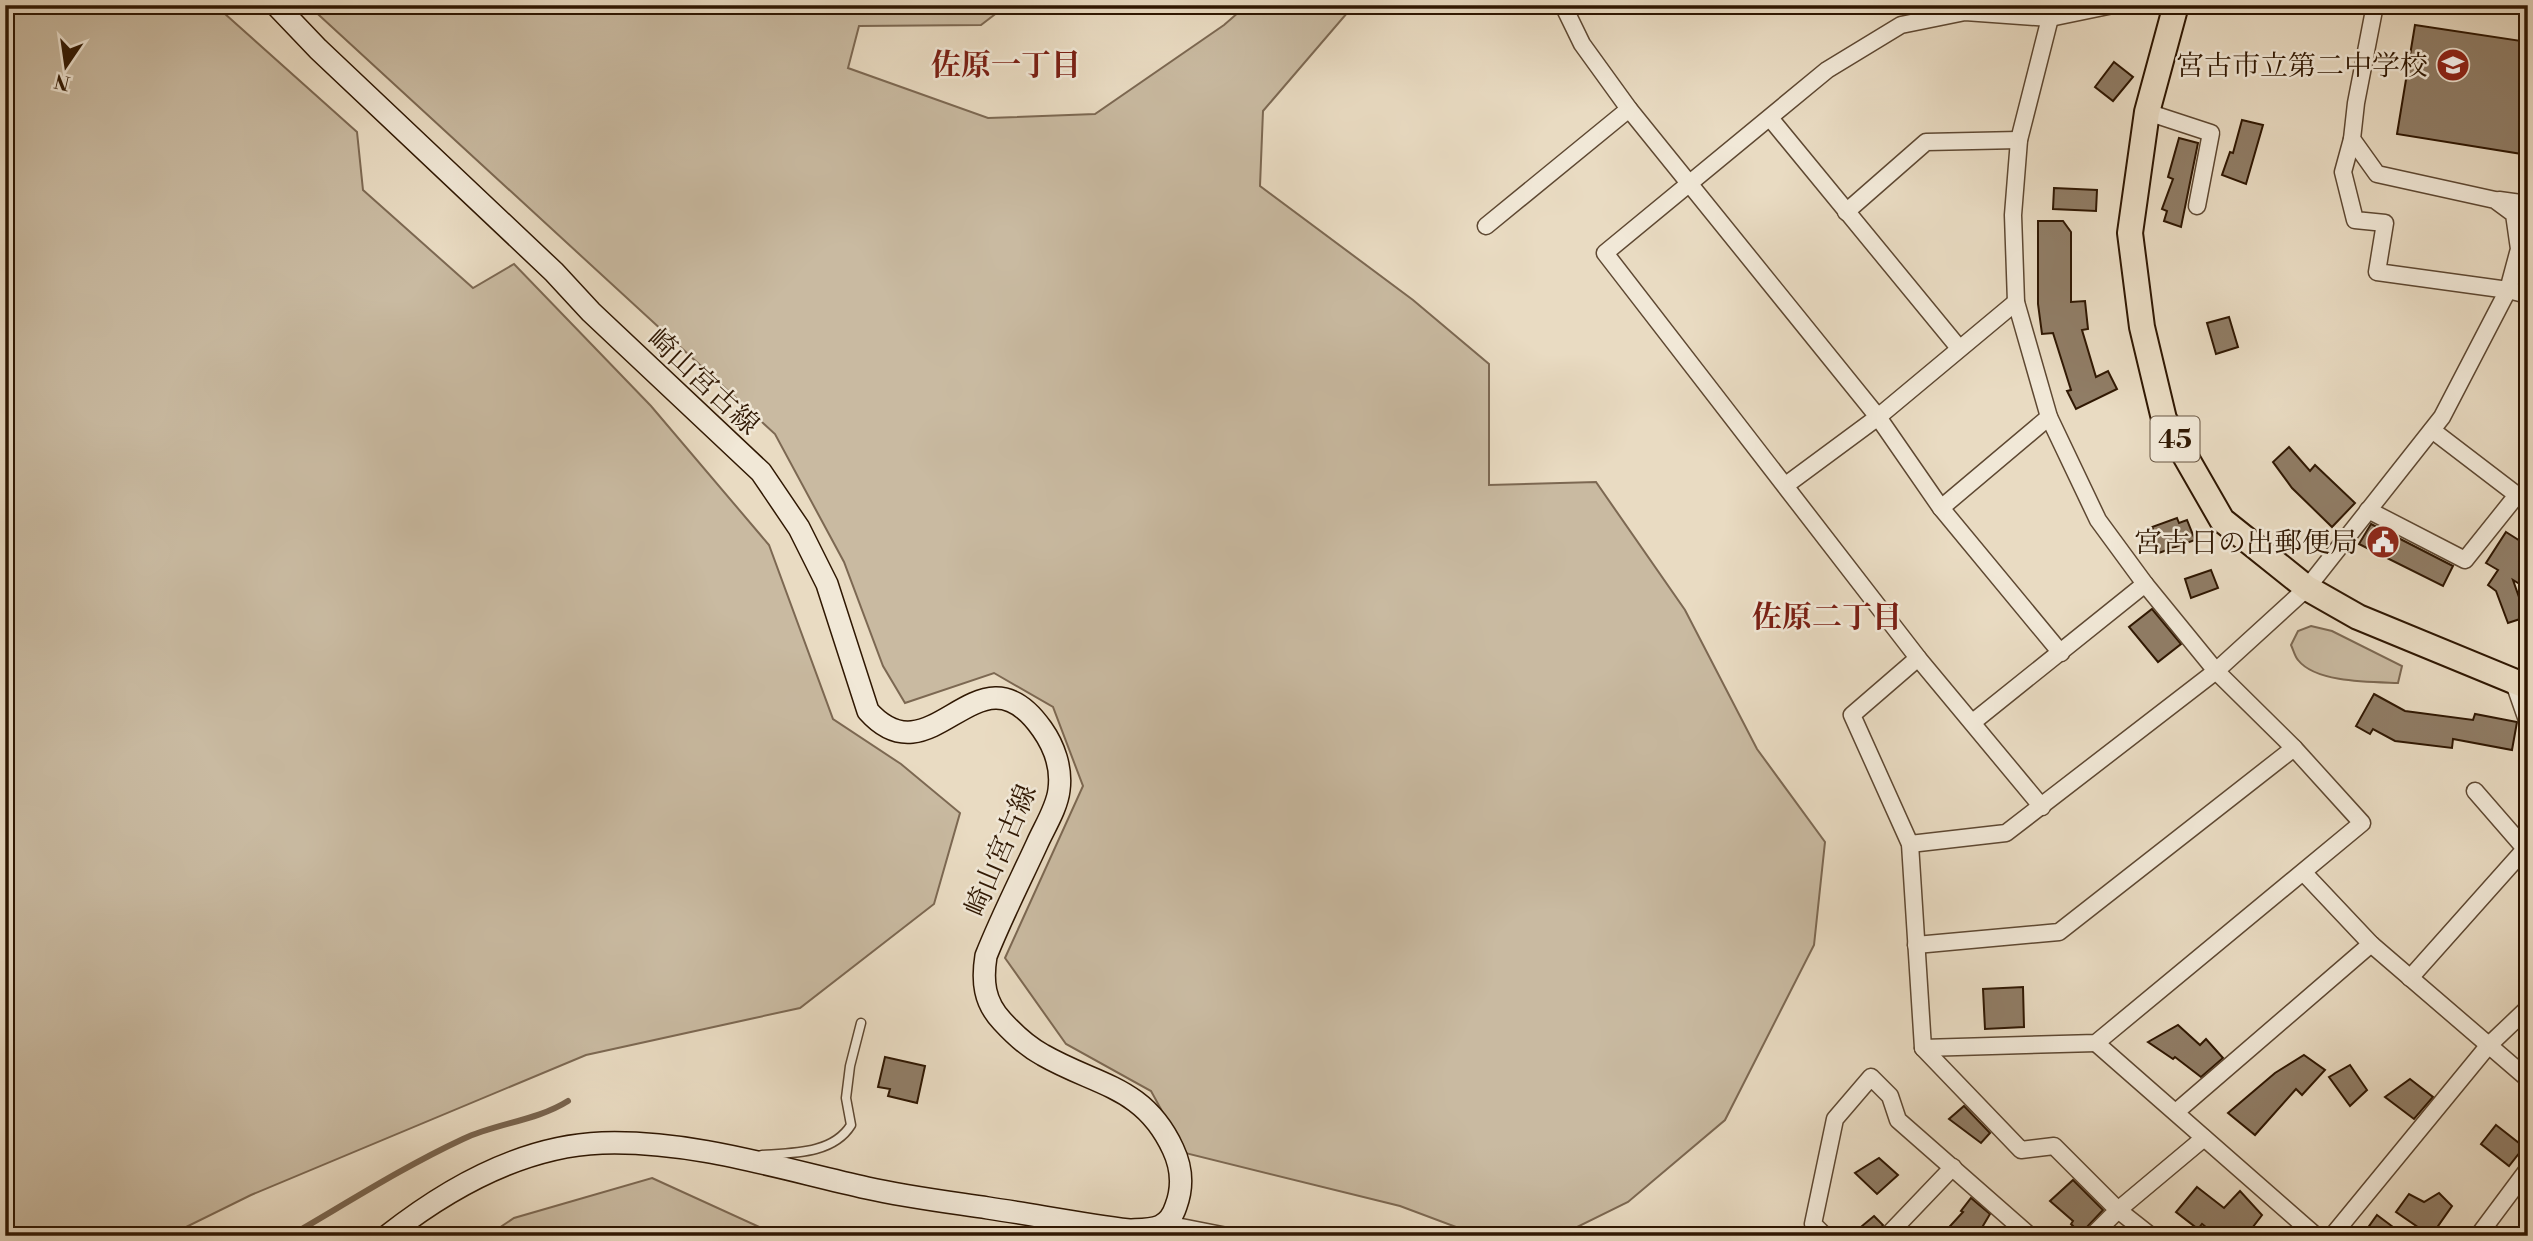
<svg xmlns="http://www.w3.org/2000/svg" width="2533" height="1241" viewBox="0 0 2533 1241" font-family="'Libre Bodoni','Noto Serif JP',serif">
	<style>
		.green { fill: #c9baa1; stroke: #7c6852; stroke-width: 2 }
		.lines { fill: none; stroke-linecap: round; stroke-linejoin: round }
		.stream { stroke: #79644e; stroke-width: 6 }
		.building { fill: #907d66; stroke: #2f1702; stroke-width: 2 }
		.service-casing { stroke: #5e4832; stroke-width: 11 }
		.minor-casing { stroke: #5e4832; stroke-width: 19 }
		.secondary-casing { stroke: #2f1702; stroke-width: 24 }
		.trunk-casing { stroke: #2f1702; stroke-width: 28 }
		.service { stroke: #f1e8d7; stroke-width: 8 }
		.minor { stroke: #f1e8d7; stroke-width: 16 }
		.secondary { stroke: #f1e8d7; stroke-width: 21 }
		.trunk { stroke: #e9dbc2; stroke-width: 24 }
		.labels { text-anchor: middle; stroke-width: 5; stroke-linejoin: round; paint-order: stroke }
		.shield { fill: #f1e8d7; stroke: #695642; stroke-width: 2 }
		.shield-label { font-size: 26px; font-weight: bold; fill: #2f1702 }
		.poi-label { font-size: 28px; fill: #2f1702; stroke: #f1e8d7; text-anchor: end }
		.street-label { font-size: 28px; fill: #2f1702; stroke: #f1e8d7 }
		.neighbourhood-label { font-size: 30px; font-weight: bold; fill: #7a1f14; stroke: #f1e8d7 }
	</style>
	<rect width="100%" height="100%" fill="#e9dbc2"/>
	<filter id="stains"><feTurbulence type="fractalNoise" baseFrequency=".00286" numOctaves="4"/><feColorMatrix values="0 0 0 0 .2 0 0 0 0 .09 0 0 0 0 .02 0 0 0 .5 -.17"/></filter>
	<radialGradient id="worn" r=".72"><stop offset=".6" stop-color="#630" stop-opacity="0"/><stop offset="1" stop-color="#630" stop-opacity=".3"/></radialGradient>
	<!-- green -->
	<g class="green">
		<path d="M5,5h210l142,127 6,58 110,98 41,-24 137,142 118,139 64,174 68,45 59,49 -26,91 -134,104 -214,47 -335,140 -83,41h-163z"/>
		<path d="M308,5h699l-26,20 -122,1 -11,42 140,50 107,-4 129,-89 23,-20h107l-91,106 -3,75 153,114 76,64v121l107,-3 89,128 72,139 68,93 -11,103 -89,175 -97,82 -69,34h-79l-80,-30 -215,-53 -34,-62 -85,-47 -61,-86 78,-172 -30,-79 -59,-34 -89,30 -22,-37 -39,-104 -69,-128z"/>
		<path d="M2311,626l21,5 70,35 -4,17c-27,-1 -82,0 -100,-23 -3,-3 -5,-11 -7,-15l7,-14z"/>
		<path d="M652,1178l127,58h-292l27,-18z"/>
	</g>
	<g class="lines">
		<!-- stream -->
		<path class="stream" d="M290,1236c57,-33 113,-69 173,-97 34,-16 73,-18 105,-38"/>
	</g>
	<!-- building -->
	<g class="building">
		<path d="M2415,25l113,17v113l-131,-21z"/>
		<path d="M2114,62l19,15 -20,24 -18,-14z"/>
		<path d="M2242,120l21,5 -17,59 -24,-9 8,-23 3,1z"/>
		<path d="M2179,138l19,5 -17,84 -17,-6 3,-10 -5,-2 11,-30 -5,-2z"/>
		<path d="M2054,188l43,2 -1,21 -43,-2z"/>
		<path d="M2038,221h25l8,11v70l14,-1 3,28 -6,1 14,47 12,-6 9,18 -41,20 -9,-18 4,-1 -18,-57 -11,1 -4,-30z"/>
		<path d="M2229,317l9,30 -22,7 -9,-31z"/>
		<path d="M2289,447l21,24 5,-6 40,38 -23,24 -40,-39 -19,-26z"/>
		<path d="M2177,518l2,5 8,-3 8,20 -39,14 -7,-18 6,-2 -3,-7z"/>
		<path d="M2371,524l82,42 -10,20 -84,-42z"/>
		<path d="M2506,532l22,14v43l-15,-9 13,37 -18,6 -12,-32 -8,-6 10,-15 -12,-7z"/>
		<path d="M2211,570l7,18 -27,10 -6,-19z"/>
		<path d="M2152,609l29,35 -23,18 -29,-35z"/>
		<path d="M2374,694l31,17 68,9 2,-6 42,8 -5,28 -59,-11 -1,9 -57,-7 -22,-12 -3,5 -14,-8z"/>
		<path d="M2023,987l1,40 -39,2 -2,-40z"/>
		<path d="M2178,1025l22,20 6,-6 17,19 -22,19 -26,-20 -2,2 -25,-17z"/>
		<path d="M2304,1055l21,15 -23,25 -6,-6 -41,46 -27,-22 47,-40z"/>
		<path d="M885,1057l40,9 -8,37 -29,-7 2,-7 -12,-2z"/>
		<path d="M2350,1065l17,25 -17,16 -21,-29z"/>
		<path d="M2410,1079l23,18 -19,22 -29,-22z"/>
		<path d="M1964,1106l26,27 -9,10 -32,-24z"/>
		<path d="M2496,1125l28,22 -15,19 -28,-22z"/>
		<path d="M1879,1158l19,17 -21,19 -22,-21z"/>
		<path d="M2073,1180l30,30 -18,19 -3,6 -11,-11 2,-3 -23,-20z"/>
		<path d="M2197,1187l27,21 16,-17 22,24 -16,21h-29l-15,-12 -4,5 -22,-17z"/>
		<path d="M2439,1193l13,13 -21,30 -35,-24 13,-18 15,8z"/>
		<path d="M1971,1198l19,16 -13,22h-36l22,-24 -2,-1z"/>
		<path d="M2377,1215l28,21h-43z"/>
		<path d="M1874,1216l9,9 -8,11h-4l-9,-10z"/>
	</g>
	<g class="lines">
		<defs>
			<path id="service" d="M762,1155c31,-2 71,-1 89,-30l-5,-27 4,-32 11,-43"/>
			<g id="minor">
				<path d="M1563,5l19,39 47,65 249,308 63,91 120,145"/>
				<path d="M2147,112l64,21 -14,73"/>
				<path d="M1770,118l189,230"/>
				<path d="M2352,139l-9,33 12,48 30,3 -8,49 131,18 20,5"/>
				<path d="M2499,200l29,4"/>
				<path d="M1846,212l80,-70 93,-2"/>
				<path d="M1486,226l143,-117"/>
				<path d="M1786,485l92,-68 138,-115"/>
				<path d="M1941,508l108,-91"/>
				<path d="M2368,510l97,50 52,-65 -85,-65"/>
				<path d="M1918,658l-66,57 58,129 13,204 98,102 33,-4 64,64 -26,26"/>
				<path d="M2514,683l14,40"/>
				<path d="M1973,722l172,-138"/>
				<path d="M2475,791l53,61"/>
				<path d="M2042,807l-124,-149 -313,-405 222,-183 74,-45 64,-13 85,6 63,-13"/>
				<path d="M1910,844l96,-11 210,-162 91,-83 135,-171 66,-127 11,-41 -5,-35 -19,-14 -118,-26 -25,-35 4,-36 19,-98"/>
				<path d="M2304,873l67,71 157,135"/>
				<path d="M1916,945l143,-13 235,-184"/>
				<path d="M2410,978l115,-129"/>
				<path d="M2096,1043l220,193"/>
				<path d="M1923,1048l173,-5 266,-220 -68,-75 -78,-77 -71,-87 -47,-64 -49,-103 -33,-115 -3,-87 6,-75 31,-122"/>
				<path d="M2176,1112l195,-168"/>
				<path d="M1166,1224l61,12"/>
				<path d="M1825,1236l-12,-12 22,-105 36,-42 19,19 8,24 132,116"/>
				<path d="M1887,1236l66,-69"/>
				<path d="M2151,1236l-33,-26 86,-72"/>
				<path d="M2332,1236l156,-190 40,-38"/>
				<path d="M2478,1236l50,-67"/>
			</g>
			<path id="secondary" d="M276,5l42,44 236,223 37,40 170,160 38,56 28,56 41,127c65,73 110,-73 174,18 12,17 20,39 17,61 -2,18 -15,38 -22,54 -17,37 -36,74 -51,112 -4,25 -2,46 16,65 11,12 26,26 41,34 54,31 101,31 130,94 9,19 10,38 3,57 -8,25 -25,23 -47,24 -47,-6 -94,-15 -141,-22 -40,-6 -81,-11 -121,-20 -86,-19 -175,-48 -265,-45 -79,3 -154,45 -215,93"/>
			<path id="trunk" d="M2176,5l-29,107 -17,121 12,94 22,92 58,101 85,68 51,29 170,70"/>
		</defs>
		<!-- service casing -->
		<use href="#service" class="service-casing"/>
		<!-- minor casing -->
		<use href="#minor" class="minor-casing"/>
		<!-- secondary casing -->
		<use href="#secondary" class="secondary-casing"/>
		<!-- trunk casing -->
		<use href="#trunk" class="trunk-casing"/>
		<!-- service -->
		<use href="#service" class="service"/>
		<!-- minor -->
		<use href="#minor" class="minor"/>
		<!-- secondary -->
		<use href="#secondary" class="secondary"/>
		<!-- trunk -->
		<use href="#trunk" class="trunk"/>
	</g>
	<!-- icons -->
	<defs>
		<symbol id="school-disc" viewBox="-11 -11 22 22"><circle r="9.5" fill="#8f2418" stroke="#f1e8d7"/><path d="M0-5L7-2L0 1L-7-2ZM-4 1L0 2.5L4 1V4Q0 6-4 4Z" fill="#fff"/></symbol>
		<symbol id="civic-disc" viewBox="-11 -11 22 22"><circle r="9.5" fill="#8f2418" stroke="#f1e8d7"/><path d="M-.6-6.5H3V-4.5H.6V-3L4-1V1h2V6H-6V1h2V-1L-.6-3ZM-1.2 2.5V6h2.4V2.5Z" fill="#fff"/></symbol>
	</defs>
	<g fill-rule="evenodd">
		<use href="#school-disc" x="2434" y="46" width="38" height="38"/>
		<use href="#civic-disc" x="2364" y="523" width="38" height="38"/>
	</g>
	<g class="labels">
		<!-- shield labels -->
		<rect class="shield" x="2150.5" y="416.5" width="49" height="45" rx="5"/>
		<g class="shield-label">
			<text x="2175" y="448">45</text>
		</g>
		<!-- poi labels -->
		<g class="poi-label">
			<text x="2428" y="75">宮古市立第二中学校</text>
			<text x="2358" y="552">宮古日の出郵便局</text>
		</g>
		<!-- street labels -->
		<g class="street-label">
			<text transform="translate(704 381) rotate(43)" y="10">崎山宮古線</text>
			<text transform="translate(1000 850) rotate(-67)" y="10">崎山宮古線</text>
		</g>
		<!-- neighbourhood labels -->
		<g class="neighbourhood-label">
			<text x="1006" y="75">佐原一丁目</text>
			<text x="1827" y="627">佐原二丁目</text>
		</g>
	</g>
	<!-- margin -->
	<rect width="2533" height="1241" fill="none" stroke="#e9dbc2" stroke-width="28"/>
	<rect x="7" y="7" width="2519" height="1227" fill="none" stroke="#2f1702" stroke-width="3.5"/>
	<rect x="14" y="14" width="2505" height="1213" fill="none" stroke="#2f1702" stroke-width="2"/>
	<!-- north arrow -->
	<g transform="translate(66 66) rotate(193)" stroke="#f1e8d7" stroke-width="5" paint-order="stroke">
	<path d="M0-5L12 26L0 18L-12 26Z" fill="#2f1702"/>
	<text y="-10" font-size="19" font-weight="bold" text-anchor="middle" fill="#2f1702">N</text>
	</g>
	<rect width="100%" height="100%" filter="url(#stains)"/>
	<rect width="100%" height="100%" fill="url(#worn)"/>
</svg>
